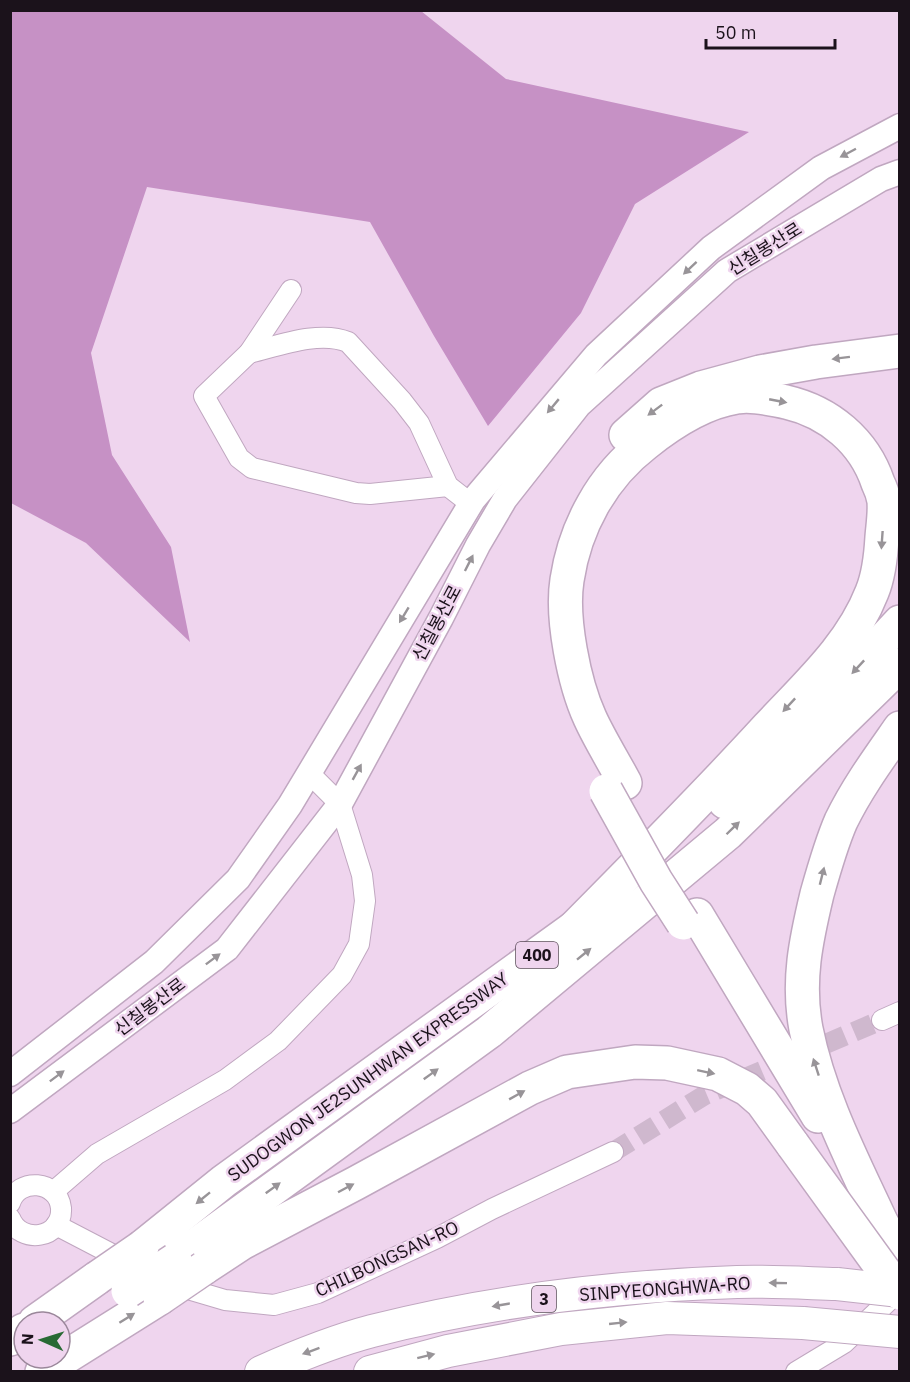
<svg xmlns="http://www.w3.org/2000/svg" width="910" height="1382" viewBox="0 0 910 1382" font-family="'IBM Plex Sans','Noto Sans KR',sans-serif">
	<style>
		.forest { fill: #c691c5 }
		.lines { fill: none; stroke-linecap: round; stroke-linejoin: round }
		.minor-tunnel { stroke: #cfb8ce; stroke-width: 20; stroke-dasharray: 20 10; stroke-linecap: butt }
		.minor-casing { stroke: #c0a7c0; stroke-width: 22 }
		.tertiary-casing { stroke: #c0a7c0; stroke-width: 27 }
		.trunk-casing { stroke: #c0a7c0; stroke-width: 34 }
		.motorway-casing { stroke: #c0a7c0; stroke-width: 36 }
		.minor { stroke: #fff; stroke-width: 20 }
		.tertiary { stroke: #fff; stroke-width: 24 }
		.trunk { stroke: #fff; stroke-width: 32 }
		.motorway { stroke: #fff; stroke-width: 33 }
		.trunk-bridge-casing { stroke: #c0a7c0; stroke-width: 34; stroke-linecap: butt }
		.motorway-bridge-casing { stroke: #c0a7c0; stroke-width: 36; stroke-linecap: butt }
		.trunk-bridge { stroke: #fff; stroke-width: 32 }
		.motorway-bridge { stroke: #fff; stroke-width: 33 }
		.oneway { fill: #989498 }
		.labels { text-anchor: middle; stroke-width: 5; stroke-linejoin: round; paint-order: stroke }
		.shield { fill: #efd5ee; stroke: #5b4c5a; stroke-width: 1.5 }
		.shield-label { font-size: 16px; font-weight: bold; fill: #1b121b }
		.street-label { font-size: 18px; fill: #1b121b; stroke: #efd5ee }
	</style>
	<rect width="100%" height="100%" fill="#efd5ee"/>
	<!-- forest -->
	<path class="forest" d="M10,11h411l85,68 243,53 -114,72 -54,109 -93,113 -54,-90 -64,-114 -223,-35 -56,166 21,102 59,92 19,95 -104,-99 -75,-40z"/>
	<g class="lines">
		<!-- minor-tunnel -->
		<path class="minor-tunnel" d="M613,1152l92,-57 177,-75"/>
		<defs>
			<g id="minor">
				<path d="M291,290l-42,63 -45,43 35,62 13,10 104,25 14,1 78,-8"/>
				<path d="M249,353c29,-7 70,-23 99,-11l54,59 17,22 29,63 23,18"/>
				<path d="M882,1020l18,-8"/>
				<path d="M53,1192l44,-38 128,-74 53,-39 64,-66 17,-31 6,-43 -3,-26 -22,-71 -31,-31"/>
				<path d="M10,1203c8,-26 48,-23 51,5 2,31 -41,37 -51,10"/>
				<path d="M56,1225l73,38"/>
				<path d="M174,1285l51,15 49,5 44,-12 119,-55 55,-29 121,-57"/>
				<path d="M796,1372l48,-29 56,-53"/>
			</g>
			<g id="tertiary">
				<path d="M10,1074l144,-112 84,-83 52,-74 183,-305 123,-145 115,-107 110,-80 79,-42"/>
				<path d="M10,1111l217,-162 113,-145 101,-186 37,-73 27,-46 74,-94 148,-134 154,-92 19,-7"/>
			</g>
			<g id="trunk">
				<path d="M261,1372c36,-16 73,-31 111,-41 118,-30 243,-45 365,-49 33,-1 67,1 100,2"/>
				<path d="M370,1372l78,-21 113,-22 106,-11 136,5"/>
			</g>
			<g id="motorway">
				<path d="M626,435l35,-31 40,-16 59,-16 56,-10 84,-11"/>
				<path d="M725,802l44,-40 131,-140"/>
				<path d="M697,915l121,201"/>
				<path d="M571,931c66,-67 133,-134 197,-204 39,-42 83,-81 104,-135 7,-17 9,-37 10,-55 1,-12 3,-24 2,-36 -1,-6 -3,-12 -6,-18 -14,-42 -49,-71 -92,-81 -16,-3 -33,-8 -49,-5 -33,5 -67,27 -92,47 -43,33 -70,83 -78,136 -6,38 7,103 23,138 10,22 24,44 35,65"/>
				<path d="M873,1209l27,45"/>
				<path d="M884,1228c-30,-65 -64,-129 -78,-199 -9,-48 0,-89 11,-135 7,-25 14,-50 24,-73 16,-33 38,-63 59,-93"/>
				<path d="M142,1247l82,-66 365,-264"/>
				<path d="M175,1260l314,-228 239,-199 172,-168"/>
				<path d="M204,1268l38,-25 114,-60 174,-95 37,-16 68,-10 32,1 51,11 29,15 15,13 31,43"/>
				<path d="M35,1322l62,-44"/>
				<path d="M10,1339l14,-9"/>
				<path d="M42,1372l118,-74"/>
			</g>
		</defs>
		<!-- minor casing -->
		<use href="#minor" class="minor-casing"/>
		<!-- tertiary casing -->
		<use href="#tertiary" class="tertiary-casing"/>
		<!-- trunk casing -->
		<use href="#trunk" class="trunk-casing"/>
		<!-- motorway casing -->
		<use href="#motorway" class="motorway-casing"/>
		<!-- minor -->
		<use href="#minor" class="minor"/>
		<!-- tertiary -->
		<use href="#tertiary" class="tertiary"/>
		<!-- trunk -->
		<use href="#trunk" class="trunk"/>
		<!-- motorway -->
		<use href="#motorway" class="motorway"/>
		<defs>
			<g id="trunk-bridge">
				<path d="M837,1284l63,7"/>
				<path d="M803,1323l97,9"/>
			</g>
			<g id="motorway-bridge">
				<path d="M606,791l50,90 27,42"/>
				<path d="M793,1145l107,148"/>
				<path d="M97,1278l45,-31"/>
				<path d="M128,1291l47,-31"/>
				<path d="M160,1298l44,-30"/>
			</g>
		</defs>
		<!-- trunk-bridge casing -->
		<use href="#trunk-bridge" class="trunk-bridge-casing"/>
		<!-- motorway-bridge casing -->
		<use href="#motorway-bridge" class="motorway-bridge-casing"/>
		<!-- trunk-bridge -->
		<use href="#trunk-bridge" class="trunk-bridge"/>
		<!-- motorway-bridge -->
		<use href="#motorway-bridge" class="motorway-bridge"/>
	</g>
	<!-- one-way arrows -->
	<defs><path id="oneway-solid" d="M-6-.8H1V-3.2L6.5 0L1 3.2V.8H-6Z" transform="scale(1.5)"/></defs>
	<g class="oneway">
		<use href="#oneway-solid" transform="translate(848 153) rotate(152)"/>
		<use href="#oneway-solid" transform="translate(690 268) rotate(137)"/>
		<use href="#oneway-solid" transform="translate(841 358) rotate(173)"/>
		<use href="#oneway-solid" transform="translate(778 401) rotate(11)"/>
		<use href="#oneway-solid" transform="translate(553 406) rotate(130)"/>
		<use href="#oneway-solid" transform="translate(655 410) rotate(143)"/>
		<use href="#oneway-solid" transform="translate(882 540) rotate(94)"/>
		<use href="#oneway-solid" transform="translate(469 563) rotate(-63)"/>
		<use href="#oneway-solid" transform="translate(404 615) rotate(121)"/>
		<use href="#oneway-solid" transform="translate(858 667) rotate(133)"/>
		<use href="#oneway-solid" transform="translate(789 705) rotate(133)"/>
		<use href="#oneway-solid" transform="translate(357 772) rotate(-61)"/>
		<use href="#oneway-solid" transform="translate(733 828) rotate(-44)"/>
		<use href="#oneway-solid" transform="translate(822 876) rotate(-76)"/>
		<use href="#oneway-solid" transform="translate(584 954) rotate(-39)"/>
		<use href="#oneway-solid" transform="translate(213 959) rotate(-37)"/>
		<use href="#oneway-solid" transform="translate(816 1067) rotate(-108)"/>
		<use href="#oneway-solid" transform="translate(706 1072) rotate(12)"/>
		<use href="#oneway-solid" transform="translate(431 1074) rotate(-36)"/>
		<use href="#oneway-solid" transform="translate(57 1076) rotate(-37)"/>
		<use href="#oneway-solid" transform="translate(517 1095) rotate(-29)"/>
		<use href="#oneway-solid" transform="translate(273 1188) rotate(-36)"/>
		<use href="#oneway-solid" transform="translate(346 1188) rotate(-28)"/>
		<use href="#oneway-solid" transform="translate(203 1198) rotate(141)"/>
		<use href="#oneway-solid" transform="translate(778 1283) rotate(-179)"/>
		<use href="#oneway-solid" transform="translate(501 1305) rotate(170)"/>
		<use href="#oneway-solid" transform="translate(127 1318) rotate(-32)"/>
		<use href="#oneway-solid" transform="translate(618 1323) rotate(-6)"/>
		<use href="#oneway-solid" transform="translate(311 1351) rotate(160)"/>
		<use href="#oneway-solid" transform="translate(426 1356) rotate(-14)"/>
	</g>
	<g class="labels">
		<!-- shield labels -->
		<g class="shield">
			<rect x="516" y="942" width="42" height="26" rx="4.5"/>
			<rect x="532" y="1286" width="24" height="26" rx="4.5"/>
		</g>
		<g class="shield-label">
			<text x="537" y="961">400</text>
			<text x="544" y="1305">3</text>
		</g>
		<!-- street labels -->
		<g class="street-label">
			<text transform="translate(765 249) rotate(-32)" y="6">신칠봉산로</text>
			<text transform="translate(437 623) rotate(-62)" y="6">신칠봉산로</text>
			<text transform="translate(150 1007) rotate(-37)" y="6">신칠봉산로</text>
			<text transform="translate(368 1077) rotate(-36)" y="6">SUDOGWON JE2SUNHWAN EXPRESSWAY</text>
			<text transform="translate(387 1259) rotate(-25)" y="6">CHILBONGSAN-RO</text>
			<text transform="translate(665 1289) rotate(-4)" y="6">SINPYEONGHWA-RO</text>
		</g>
	</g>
	<!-- border -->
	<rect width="910" height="1382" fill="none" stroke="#1b121b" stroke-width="24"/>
	<!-- north arrow -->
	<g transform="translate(42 1340) rotate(273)"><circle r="28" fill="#efd5ee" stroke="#9a879a" stroke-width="1.5"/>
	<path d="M0-4.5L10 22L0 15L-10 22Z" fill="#286a34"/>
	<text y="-9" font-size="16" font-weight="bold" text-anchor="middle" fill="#1b121b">N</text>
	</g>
	<!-- scale -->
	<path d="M706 39v9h129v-9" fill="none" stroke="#1b121b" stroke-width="3"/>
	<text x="715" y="39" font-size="18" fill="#1b121b" stroke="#efd5ee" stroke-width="4.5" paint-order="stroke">50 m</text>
</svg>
